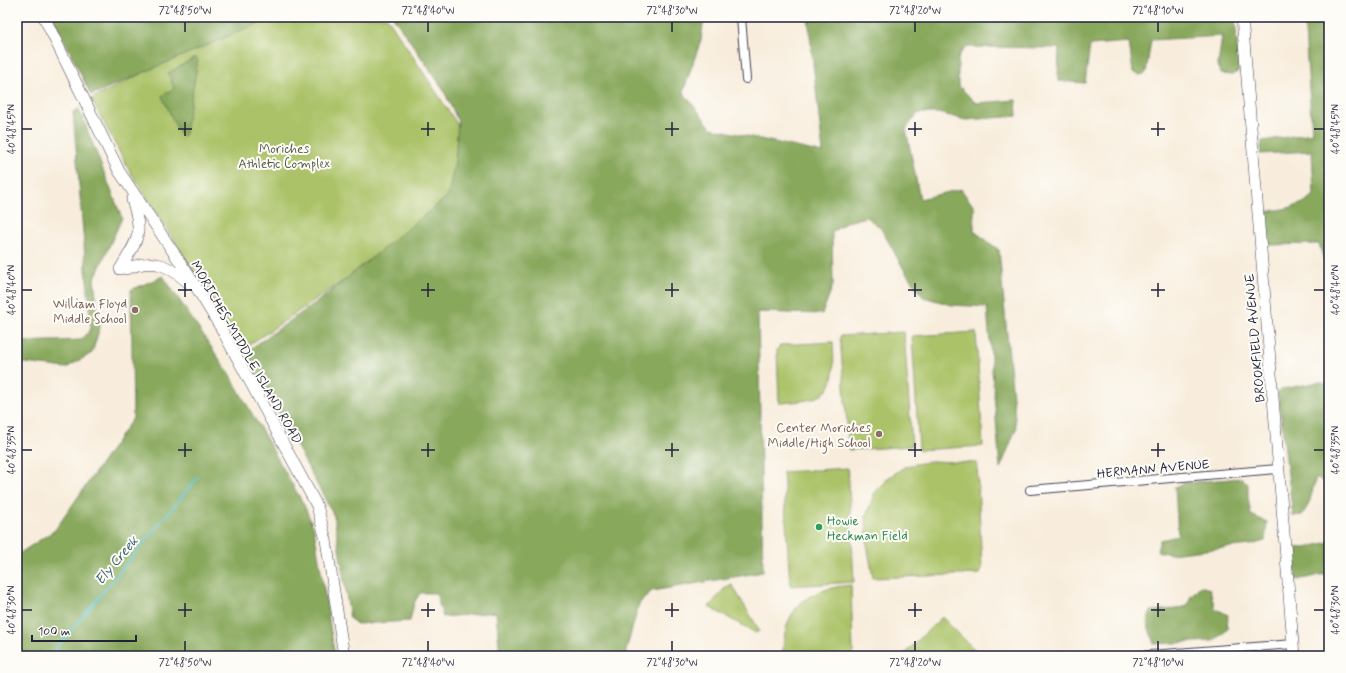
<svg xmlns="http://www.w3.org/2000/svg" width="1346" height="673" viewBox="0 0 1346 673" font-family="Mynerve,sans-serif">
	<style>
		.green { fill: #abc268; stroke: #667252 }
		.forest { fill: #88a85c; stroke: #55654c }
		.lines { fill: none; stroke-linecap: round; stroke-linejoin: round }
		.stream { stroke: #4fbdc5; stroke-width: 2 }
		.minor-casing { stroke: #424053; stroke-width: 10 }
		.major-casing { stroke: #424053; stroke-width: 12 }
		.minor { stroke: #fff; stroke-width: 8 }
		.major { stroke: #fff; stroke-width: 11 }
		.ticks { fill: none; stroke: #22223b; stroke-width: 1.5 }
		.education-dot { fill: #8d6e63; stroke: #fdfcf7; stroke-width: 1.5 }
		.leisure-dot { fill: #2e9e5b; stroke: #fdfcf7; stroke-width: 1.5 }
		.labels { text-anchor: middle; stroke-width: 4; stroke-linejoin: round; paint-order: stroke }
		.park-label { font-size: 13px; fill: #525a4b; stroke: #fdfcf7 }
		.education-label { font-size: 13px; fill: #785e54; stroke: #fdfcf7; text-anchor: end }
		.street-label { font-size: 13px; fill: #22223b; stroke: #fdfcf7 }
		.leisure-label { font-size: 13px; fill: #27864d; stroke: #fdfcf7; text-anchor: start }
		.water-label { font-size: 14px; font-style: italic; fill: #346072; stroke: #fdfcf7 }
		.neatline { fill: none; stroke: #22223b; stroke-width: 1.5 }
		.ticks-label { font-size: 10px; text-anchor: middle; fill: #22223b }
	</style>
	<rect width="100%" height="100%" fill="#fdfcf7"/>
	<filter id="ink" filterUnits="userSpaceOnUse"><feTurbulence type="fractalNoise" baseFrequency=".025" numOctaves="2"/><feDisplacementMap in="SourceGraphic" scale="8" xChannelSelector="R" yChannelSelector="G"/><feConvolveMatrix kernelMatrix="1 2 1 2 8 2 1 2 1" color-interpolation-filters="sRGB"/></filter>
	<filter id="wash" filterUnits="userSpaceOnUse"><feTurbulence type="fractalNoise" baseFrequency=".012" numOctaves="4" result="noise"/><feDisplacementMap in="SourceGraphic" scale="16" xChannelSelector="R" yChannelSelector="G"/><feGaussianBlur stdDeviation="0.9" result="paint"/><feColorMatrix in="noise" values="0 0 0 0 0 0 0 0 0 0 0 0 0 0 0 0 0 1.4 0 .05"/><feComposite in="paint" operator="in"/></filter>
	<g filter="url(#wash)">
		<rect width="100%" height="100%" fill="#f8eddc"/>
		<!-- green -->
		<g class="green">
			<path d="M253,17h134l106,162 -250,170 -114,-179 -38,-71z"/>
			<path d="M904,332l8,114 -63,4 -9,-114z"/>
			<path d="M976,332l7,114 -64,4 -7,-114z"/>
			<path d="M833,342c3,51 -2,58 -54,61l-2,-53 3,-5z"/>
			<path d="M932,461l45,2 5,106 -3,5 -106,4 -6,-34 -1,-28 8,-22 14,-16 18,-12z"/>
			<path d="M848,468l6,114 -64,4 -7,-114z"/>
			<path d="M732,585l26,43 1,3 -3,2 -47,-26 15,-18z"/>
			<path d="M851,585l2,68 -3,3 -67,-1c0,-46 22,-66 68,-70z"/>
			<path d="M942,617l39,39h-79z"/>
		</g>
		<!-- forest -->
		<g class="forest">
			<path d="M53,17h220l-182,78z"/>
			<path d="M393,17h311l-3,23 -18,52 28,36 112,25 -15,-136h427l4,54 -7,4 -11,-1 -3,-9 4,-29 -71,4 -5,33 -6,2 -7,-2 -4,-31 -39,3 -5,38 -27,-2 1,-33 -94,-1 -7,10v28l18,18 40,-3 1,16 -51,4 -27,-7h-21l-12,16 14,70 41,-10 13,18v24l25,19 17,179 -16,40 -13,-162 -35,-2 -29,-8 -17,-24 -26,-46 -14,-10 -19,5 -15,10 1,53 -11,29 -64,-2 5,260 -111,19 -13,13 -13,47v5h-126l-4,-44 -53,5 -7,-24h-16l-6,10 -4,18 -53,3 -7,-5 -16,-103 -85,-159 1,-8 71,-50 127,-103 7,-35 3,-40 -16,-34z"/>
			<path d="M1304,17h25v259l-10,-32 -51,1 -3,-4v-29c17,-3 36,-4 49,-17l-2,-44 -52,3 2,-13 50,-8z"/>
			<path d="M196,57l2,3 -13,73 -2,3 -4,-3 -17,-37 12,-8 -6,-15z"/>
			<path d="M79,109l43,109 -28,62 6,47 -8,26 -26,15 -49,-6v-20l64,-2 10,-11 -18,-217z"/>
			<path d="M163,276l67,99 74,130 10,24 21,127h-318v-101l38,-25 78,-112 -2,-128z"/>
			<path d="M1319,382l10,3v100l-13,-8 -7,27 -7,11 -9,1 -15,-123 4,-4z"/>
			<path d="M1242,478l6,6v13l3,18 16,7 -2,19 -15,4 -80,9 -13,-3 3,-11 18,-4 -3,-49 8,-4z"/>
			<path d="M1329,542v31l-32,7 -8,-33 16,1z"/>
			<path d="M1200,586l10,3 5,19 13,7 -1,15 -14,11 -59,3 -7,-22 4,-11 25,-2 11,-3 4,-10z"/>
		</g>
		<g class="lines">
			<!-- stream -->
			<path class="stream" d="M50,656l148,-179"/>
		</g>
	</g>
	<g filter="url(#ink)">
		<g class="lines">
			<defs>
				<g id="minor">
					<path d="M741,17l5,62"/>
					<path d="M1030,490l248,-21"/>
					<path d="M1138,656l155,-12"/>
				</g>
				<g id="major">
					<path d="M44,17l75,154 71,106 31,51 96,178 9,34 18,116"/>
					<path d="M1242,17l52,639"/>
					<path d="M120,269c18,-30 24,-34 12,-69"/>
					<path d="M126,269c29,-12 42,-4 64,15"/>
				</g>
			</defs>
			<!-- minor casing -->
			<use href="#minor" class="minor-casing"/>
			<!-- major casing -->
			<use href="#major" class="major-casing"/>
			<!-- minor -->
			<use href="#minor" class="minor"/>
			<!-- major -->
			<use href="#major" class="major"/>
		</g>
	</g>
	<!-- ticks -->
	<path class="ticks" d="M185,22v10M428,22v10M672,22v10M915,22v10M1158,22v10M185,122v14M428,122v14M672,122v14M915,122v14M1158,122v14M22,129h10M178,129h14M421,129h14M665,129h14M908,129h14M1151,129h14M1314,129h10M185,283v14M428,283v14M672,283v14M915,283v14M1158,283v14M22,290h10M178,290h14M421,290h14M665,290h14M908,290h14M1151,290h14M1314,290h10M185,443v14M428,443v14M672,443v14M915,443v14M1158,443v14M22,450h10M178,450h14M421,450h14M665,450h14M908,450h14M1151,450h14M1314,450h10M185,603v14M428,603v14M672,603v14M915,603v14M1158,603v14M22,610h10M178,610h14M421,610h14M665,610h14M908,610h14M1151,610h14M1314,610h10M185,641v10M428,641v10M672,641v10M915,641v10M1158,641v10"/>
	<!-- markers -->
	<g class="education-dot">
		<circle cx="135" cy="310" r="4"/>
		<circle cx="879" cy="434" r="4"/>
	</g>
	<circle class="leisure-dot" cx="819" cy="527" r="4"/>
	<g class="labels">
		<!-- park labels -->
		<g class="park-label">
			<text x="284" y="153">Moriches<tspan x="284" dy="15">Athletic Complex</tspan></text>
		</g>
		<!-- education labels -->
		<g class="education-label">
			<text x="127" y="308">William Floyd<tspan x="127" dy="15">Middle School</tspan></text>
			<text x="871" y="432">Center Moriches<tspan x="871" dy="15">Middle/High School</tspan></text>
		</g>
		<!-- street labels -->
		<g class="street-label">
			<text transform="translate(1254 338) rotate(-95)" y="5">BROOKFIELD AVENUE</text>
			<text transform="translate(247 352) rotate(60)" y="5">MORICHES-MIDDLE ISLAND ROAD</text>
			<text transform="translate(1153 468) rotate(-5)" y="5">HERMANN AVENUE</text>
		</g>
		<!-- leisure labels -->
		<g class="leisure-label">
			<text x="827" y="525">Howie<tspan x="827" dy="15">Heckman Field</tspan></text>
		</g>
		<!-- water labels -->
		<g class="water-label">
			<text transform="translate(116 560) rotate(-50)" y="5">Ely Creek</text>
		</g>
	</g>
	<!-- margin -->
	<rect width="1346" height="673" fill="none" stroke="#fdfcf7" stroke-width="44"/>
	<!-- scale -->
	<path d="M32 635v6h104v-6" fill="none" stroke="#22223b" stroke-width="2"/>
	<text x="38" y="635" font-size="12" fill="#22223b" stroke="#fdfcf7" stroke-width="3" paint-order="stroke">100 m</text>
	<rect x="22" y="22" width="1302" height="629" class="neatline"/>
	<g class="ticks-label">
		<text x="185" y="14">72°48'50"W</text>
		<text x="428" y="14">72°48'40"W</text>
		<text x="672" y="14">72°48'30"W</text>
		<text x="915" y="14">72°48'20"W</text>
		<text x="1158" y="14">72°48'10"W</text>
		<text transform="translate(11 129) rotate(-90)" y="4">40°48'45"N</text>
		<text transform="translate(1335 129) rotate(-90)" y="4">40°48'45"N</text>
		<text transform="translate(11 290) rotate(-90)" y="4">40°48'40"N</text>
		<text transform="translate(1335 290) rotate(-90)" y="4">40°48'40"N</text>
		<text transform="translate(11 450) rotate(-90)" y="4">40°48'35"N</text>
		<text transform="translate(1335 450) rotate(-90)" y="4">40°48'35"N</text>
		<text transform="translate(11 610) rotate(-90)" y="4">40°48'30"N</text>
		<text transform="translate(1335 610) rotate(-90)" y="4">40°48'30"N</text>
		<text x="185" y="666">72°48'50"W</text>
		<text x="428" y="666">72°48'40"W</text>
		<text x="672" y="666">72°48'30"W</text>
		<text x="915" y="666">72°48'20"W</text>
		<text x="1158" y="666">72°48'10"W</text>
	</g>
</svg>
